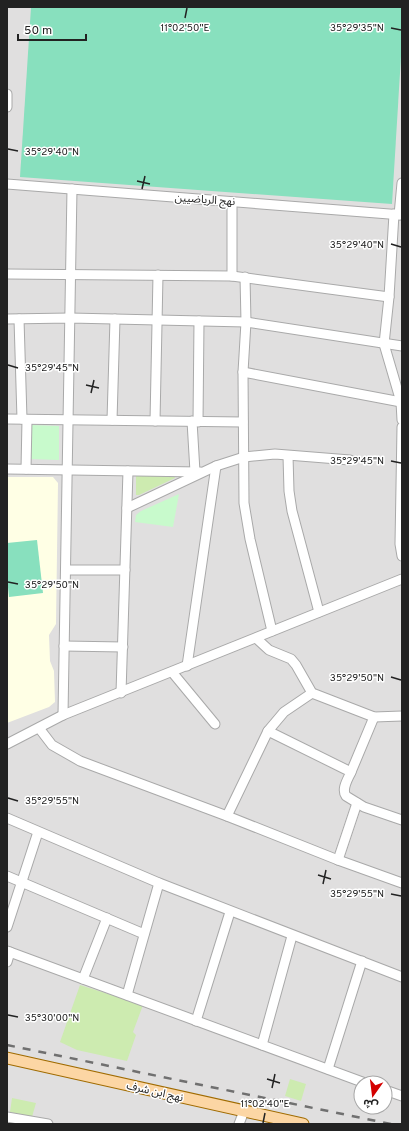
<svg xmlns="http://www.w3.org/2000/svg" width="409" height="1131" viewBox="0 0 409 1131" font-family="Overpass,'Noto Sans Arabic',sans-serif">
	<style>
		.residential { fill: #e0dfdf; fill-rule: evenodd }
		.education { fill: #ffffe5 }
		.grass { fill: #cdebb0 }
		.park { fill: #c8facc }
		.pitch { fill: #88e0be }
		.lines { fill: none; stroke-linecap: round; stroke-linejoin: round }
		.minor-casing { stroke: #a9a9a9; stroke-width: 11 }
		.major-casing { stroke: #a06b00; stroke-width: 13 }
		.minor { stroke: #fff; stroke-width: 9 }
		.major { stroke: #fcd6a4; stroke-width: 11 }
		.rail { stroke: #707070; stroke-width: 2.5; stroke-dasharray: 8 8; stroke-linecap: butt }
		.ticks { fill: none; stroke: #222; stroke-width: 1.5 }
		.labels { text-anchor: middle; stroke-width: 3; stroke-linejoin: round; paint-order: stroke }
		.street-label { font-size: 11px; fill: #222; stroke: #fff }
		.ticks-label { font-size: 10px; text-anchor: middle; fill: #222; stroke: #fff; stroke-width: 3; stroke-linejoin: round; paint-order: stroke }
	</style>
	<rect width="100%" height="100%" fill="#f2efe9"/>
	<!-- residential -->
	<path class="residential" d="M7,7h395v1117h-395zM361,1083h24v24h-24z"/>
	<!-- education -->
	<path class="education" d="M7,477h46l5,6 -2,141 -7,11 1,26 4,10 1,31 -6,5 -42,16z"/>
	<!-- grass -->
	<g class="grass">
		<path d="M136,475h38l1,3 -36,17h-3z"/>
		<path d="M80,985l63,20 -10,27 3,3 -9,26 -50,-11 -17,-8z"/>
		<path d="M290,1079l16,5 -5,17 -16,-5z"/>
		<path d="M12,1098l24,5 -4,14 -22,-5z"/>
	</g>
	<!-- park -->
	<g class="park">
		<path d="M31,425l28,1v34l-28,-1z"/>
		<path d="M179,494l-6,33 -38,-5 1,-7 5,-4z"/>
	</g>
	<!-- pitch -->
	<g class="pitch">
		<path d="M31,7h371v33l-10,164 -372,-27z"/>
		<path d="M37,540l6,53 -34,4 -2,-19v-35z"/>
	</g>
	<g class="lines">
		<defs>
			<g id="minor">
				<path d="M7,94v13"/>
				<path d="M7,184l395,31"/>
				<path d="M232,202v74"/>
				<path d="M394,214l-5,83 -5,47 17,58 1,18"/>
				<path d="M399,215l3,-32"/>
				<path d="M7,274l225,2 157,21"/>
				<path d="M245,277l1,45 -3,50 1,131 6,36 22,92"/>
				<path d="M7,319l63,-1 176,4 156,24"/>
				<path d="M19,319l3,100"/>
				<path d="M243,372l158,30"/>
				<path d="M7,419l236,3"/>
				<path d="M112,420l3,-101"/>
				<path d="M155,421l3,-146"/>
				<path d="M192,421l3,51"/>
				<path d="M198,422l1,-101"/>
				<path d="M402,427l-2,117 2,12"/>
				<path d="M288,456l1,35 3,20 27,101"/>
				<path d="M7,469l193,3"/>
				<path d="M26,469l1,-49"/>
				<path d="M127,508l89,-42 28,-9 31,-3 75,6"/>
				<path d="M66,570h59"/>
				<path d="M256,638l13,12 22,9 5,6 16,28 62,24 28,-1"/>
				<path d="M64,646l59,1"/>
				<path d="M187,666l29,-200"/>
				<path d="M172,672l43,52"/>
				<path d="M121,693l7,-222"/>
				<path d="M63,715l9,-526"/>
				<path d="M39,728l13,17 28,16 147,55 111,44 64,23"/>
				<path d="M268,731l16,-19 28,-19"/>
				<path d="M7,744l56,-29 339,-136"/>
				<path d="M351,772l23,-55"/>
				<path d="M227,816l41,-85 83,41c-3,7 -10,17 -5,24l18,11 38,13"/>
				<path d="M7,818l152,65 243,94"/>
				<path d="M338,860l19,-57"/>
				<path d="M7,876l137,58"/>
				<path d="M7,927l31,-95"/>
				<path d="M7,951l358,132"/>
				<path d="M7,962l3,-10"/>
				<path d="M83,979l24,-61"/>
				<path d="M127,995l32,-112"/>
				<path d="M196,1021l34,-109"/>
				<path d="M262,1045l30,-109"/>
				<path d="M328,1069l34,-108"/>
				<path d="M385,1090l17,6"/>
				<path d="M7,1117l41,7"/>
				<path d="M239,1124l5,-13"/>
			</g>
			<path id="major" d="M7,1058l296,66"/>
		</defs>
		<!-- minor casing -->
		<use href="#minor" class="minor-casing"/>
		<!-- major casing -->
		<use href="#major" class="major-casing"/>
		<!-- minor -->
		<use href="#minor" class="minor"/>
		<!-- major -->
		<use href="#major" class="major"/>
		<!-- rail -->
		<path class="rail" d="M7,1045l384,79"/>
	</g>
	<!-- ticks -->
	<path class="ticks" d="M185,18l2,-10M391,28l10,2M8,149l10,2M137,181l13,3M142,189l3,-13M391,244l10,3M8,365l10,3M86,385l13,3M91,393l3,-13M391,461l10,2M8,582l10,2M391,677l10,3M8,798l10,3M318,875l13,4M323,884l3,-14M391,894l10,2M8,1015l10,2M267,1079l13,4M272,1088l3,-14M263,1123l2,-10"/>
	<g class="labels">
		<!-- street labels -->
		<g class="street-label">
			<text transform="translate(205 199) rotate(4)" y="4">نهج الرياضيين</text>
			<text transform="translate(155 1091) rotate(13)" y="4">نهج ابن شرف</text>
		</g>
	</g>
	<g class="ticks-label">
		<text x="185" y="31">11°02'50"E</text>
		<text x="357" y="31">35°29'35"N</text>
		<text x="52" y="155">35°29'40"N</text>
		<text x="357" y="248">35°29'40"N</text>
		<text x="52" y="371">35°29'45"N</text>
		<text x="357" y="464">35°29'45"N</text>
		<text x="52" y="588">35°29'50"N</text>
		<text x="357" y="681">35°29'50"N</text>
		<text x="52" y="804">35°29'55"N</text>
		<text x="357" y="897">35°29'55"N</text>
		<text x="52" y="1021">35°30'00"N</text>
		<text x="265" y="1107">11°02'40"E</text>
	</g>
	<!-- border -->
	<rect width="409" height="1131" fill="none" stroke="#222222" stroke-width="16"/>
	<!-- north arrow -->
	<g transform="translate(373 1095) rotate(194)"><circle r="19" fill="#ffffff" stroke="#a7a7a7"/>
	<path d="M0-3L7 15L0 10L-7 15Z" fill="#d40000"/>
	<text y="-6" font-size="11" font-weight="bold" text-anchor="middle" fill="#222222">ش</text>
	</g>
	<!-- scale -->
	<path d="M18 34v6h68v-6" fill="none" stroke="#222222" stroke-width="2"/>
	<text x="24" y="34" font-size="12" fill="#222222" stroke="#ffffff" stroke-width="3" paint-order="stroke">50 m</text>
</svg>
